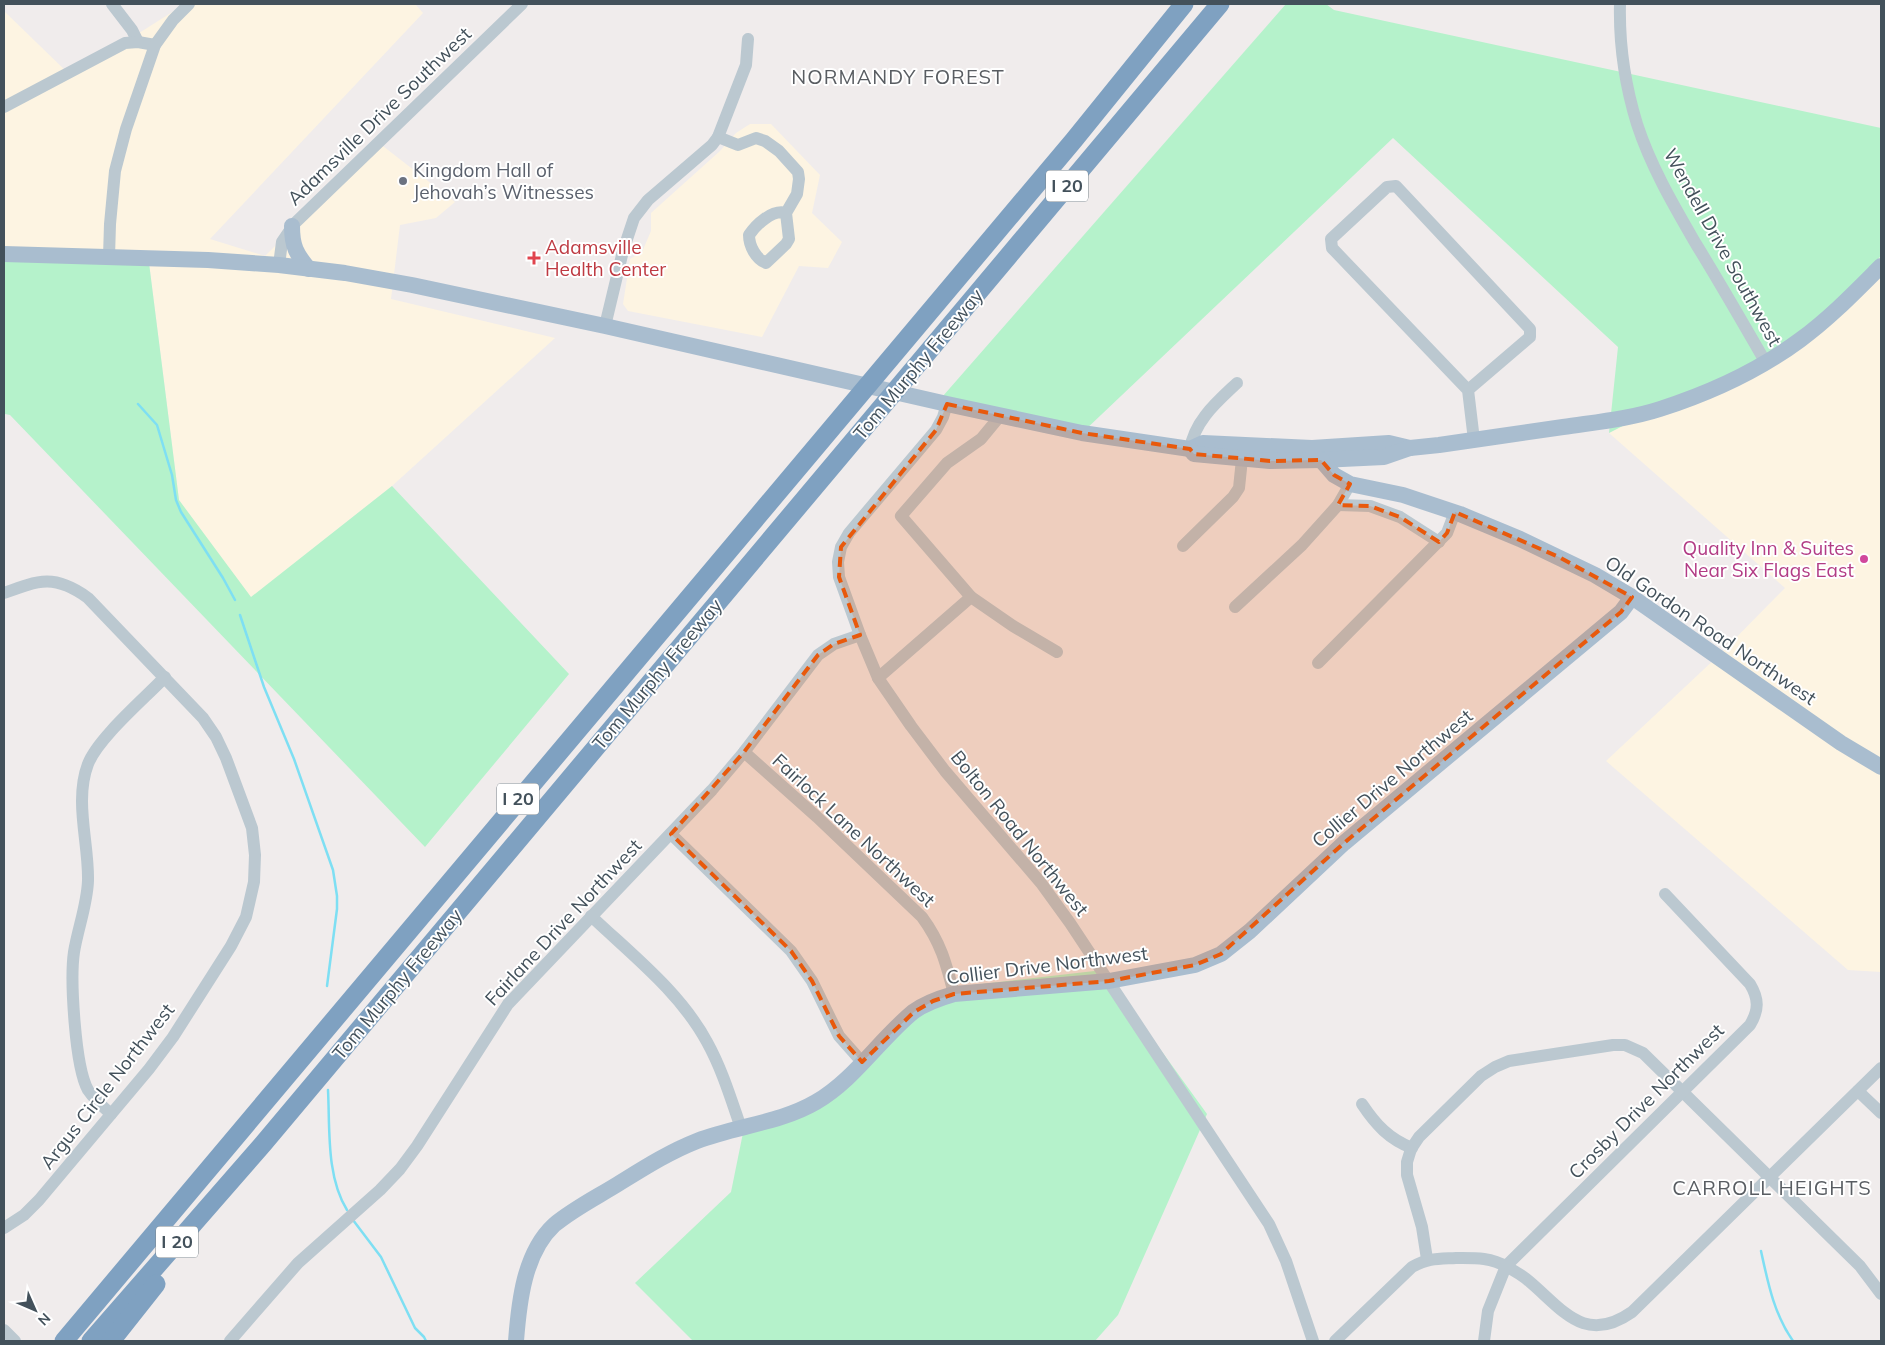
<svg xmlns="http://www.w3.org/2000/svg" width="1885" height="1345" viewBox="0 0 1885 1345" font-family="Mulish,sans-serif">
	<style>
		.commercial { fill: #fdf4e2 }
		.green { fill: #b5f2cb }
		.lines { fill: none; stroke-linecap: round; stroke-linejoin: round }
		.stream { stroke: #7edff3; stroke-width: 2.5 }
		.minor { stroke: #bbc8d0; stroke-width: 12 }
		.major { stroke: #a9bdcf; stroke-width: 16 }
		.highway { stroke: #7fa1c1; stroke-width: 19 }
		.marked { fill: #e8590c; fill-opacity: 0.2; stroke: #e8590c; stroke-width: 4; stroke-dasharray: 10 6; stroke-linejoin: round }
		.worship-dot { fill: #6b7280; stroke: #fff; stroke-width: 2 }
		.health-dot { fill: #e0444e; stroke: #fff; stroke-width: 2 }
		.hotel-dot { fill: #d1479c; stroke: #fff; stroke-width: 2 }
		.labels { text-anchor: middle; stroke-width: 4; stroke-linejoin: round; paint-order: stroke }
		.shield { fill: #fff; stroke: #7b858c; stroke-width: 1 }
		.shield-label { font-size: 18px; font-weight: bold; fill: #43515b }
		.street-label { font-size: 19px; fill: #43515b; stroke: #fff }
		.worship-label { font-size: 19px; fill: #5b616d; stroke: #fff; text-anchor: start }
		.health-label { font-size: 19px; fill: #be3a42; stroke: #fff; text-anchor: start }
		.hotel-label { font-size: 19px; fill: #b23c85; stroke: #fff; text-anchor: end }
		.neighbourhood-label { font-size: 20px; letter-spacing: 1px; fill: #595d62; stroke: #fff }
	</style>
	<rect width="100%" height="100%" fill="#f0ecec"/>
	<!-- commercial -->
	<g class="commercial">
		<path d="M185,4h230l8,9 -213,226 55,17 114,-113 76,59 -19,16 -36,7 -9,74 164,39 -163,148 -141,112 -72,-98 -31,-245 -144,-8v-236l67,65z"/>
		<path d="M750,124h21l49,51 -8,38 30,29 -14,26 -29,-2 -37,71 -134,-26 -5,-7 7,-45 12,-7 9,-21v-18l69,-62 16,-18z"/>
		<path d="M1881,256v716l-33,-2 -242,-209 111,-104 68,-69 -176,-155 206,-110z"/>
	</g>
	<!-- green -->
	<g class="green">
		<path d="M1286,4h40l8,6 547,118v128l-66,67 -75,54 -90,35 -41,21 9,-86 -225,-209 -311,295 -146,-29z"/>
		<path d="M4,247l144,8 31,245 72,97 141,-111 177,188 -144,173 -415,-432 -5,-1z"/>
		<path d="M1103,970l104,144 -89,201 -23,26h-402l-58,-58 96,-91 14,-69 85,-32 118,-103z"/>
	</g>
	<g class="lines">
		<!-- stream -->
		<g class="stream">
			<path d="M138,404l19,21 15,50 4,25 5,12 42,66 12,22"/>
			<path d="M240,615l24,72 30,72 39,111 4,26v13l-10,77"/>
			<path d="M328,1090c2,38 -2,86 19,120"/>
			<path d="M353,1220l28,37 34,71 9,9 2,4"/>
			<path d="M1761,1251c7,32 13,63 32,90"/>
		</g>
		<!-- minor -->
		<g class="minor">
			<path d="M112,4l20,26 6,12"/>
			<path d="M1620,4c-1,41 5,81 17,120 14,43 37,82 59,120 24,39 47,79 70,119"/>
			<path d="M4,107l121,-64 13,-1 17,3"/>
			<path d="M718,137l20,8 18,-7 9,3 14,10 19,21 1,7 -2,15 -11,19 3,26 -3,5 -20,19c-10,-4 -17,-17 -17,-28 7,-10 23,-26 37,-22"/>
			<path d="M109,257l1,-33 5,-53 11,-42 29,-84 18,-25 16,-16"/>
			<path d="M279,265l3,-23 13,-19 227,-219"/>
			<path d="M605,326l18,-75 11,-33 14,-18 64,-55 6,-8 28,-72 2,-26"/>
			<path d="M1468,390l62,-53v-8l-134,-143 -9,1 -56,52 1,9 136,142 6,50"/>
			<path d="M947,404l-4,13 -7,13 -87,103 -8,14 -3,15 1,15 21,58 18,43 33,48 34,45 96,112 29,40 199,301 17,37 27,80"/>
			<path d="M1000,416l-19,23 -34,24 -46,53 70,81 42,29 44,26"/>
			<path d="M1190,449c5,-29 27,-47 47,-66"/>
			<path d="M1338,505l32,1 30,11 39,25"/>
			<path d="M1183,546l50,-49 6,-9 3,-29"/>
			<path d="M4,593c35,-13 51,-19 84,5l115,120 13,19 10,21 26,70 3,27 -1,27 -8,35 -15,29 -58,91 -24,32 -110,131 -15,15 -20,13"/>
			<path d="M1235,607l67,-62 36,-40 12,-21"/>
			<path d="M1318,663l129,-130 8,-21"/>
			<path d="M878,678l93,-81"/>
			<path d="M744,752l73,65 105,100c19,26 24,46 32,77"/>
			<path d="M671,834l120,117 21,30 27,55 23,26"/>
			<path d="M591,916c41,39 89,76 116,126 15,27 24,57 34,86"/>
			<path d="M1858,1091l23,22"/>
			<path d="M1362,1104c14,21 27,35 50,44"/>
			<path d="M111,1114c-8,-7 -17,-15 -23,-24 -13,-23 -18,-111 -14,-138 4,-24 13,-47 14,-71 1,-38 -14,-80 0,-117 10,-26 56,-65 77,-87"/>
			<path d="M1427,1259l-5,-32 -15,-52v-13l4,-13 8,-12 62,-61 14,-9 14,-6 104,-16h12l18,8 217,213 21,28"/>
			<path d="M4,1330l11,11"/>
			<path d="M230,1341l68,-78 82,-73 20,-21 17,-23 91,-142 204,-214 32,-38 74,-97 16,-11 26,-9"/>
			<path d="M1335,1341l77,-74c17,-9 25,-8 44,-9 18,0 34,-1 51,9 8,4 16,9 23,15 33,28 55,63 102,30l249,-244"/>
			<path d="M1484,1341l4,-30 18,-45 244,-241c9,-15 9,-26 0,-41l-85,-90"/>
		</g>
		<!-- major -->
		<g class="major">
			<path d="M292,226c0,20 4,28 17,43"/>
			<path d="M4,254l204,6 71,5 66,8 67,12 193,41 342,78 135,29 108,16 13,-6 109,5 77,-5 21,5"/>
			<path d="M1190,449l4,5 76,7 51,-1 63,-3 26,-9 29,-3c41,-6 83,-12 124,-18 33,-5 66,-8 97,-18 50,-16 98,-38 140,-69 30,-22 55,-48 81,-74"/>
			<path d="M1321,460l13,15 16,9 53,11 57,19 60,25 75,36 37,22 209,146 40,24"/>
			<path d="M516,1341c3,-39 8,-88 38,-116 19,-16 43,-28 64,-41 26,-16 51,-32 79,-43 39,-15 83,-18 119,-39 38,-22 63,-62 97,-90 12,-9 27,-14 41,-18l155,-13 86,-16 26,-11 29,-23 94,-88 277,-231 11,-15"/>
		</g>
		<!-- highway -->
		<g class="highway">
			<path d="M64,1341l1010,-1201 110,-136"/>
			<path d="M91,1341l172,-197 957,-1140"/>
			<path d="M111,1341l45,-57"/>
		</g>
	</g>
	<!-- marked area -->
	<path class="marked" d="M947,404l135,29 108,16 4,5 76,7 51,-1 13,15 16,9 -12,21 32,1 30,11 39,25 8,-9 8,-21 104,45 73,40 -11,15 -277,231 -123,111 -26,11 -86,16 -155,13 -21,7 -19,11 -52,50 -23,-26 -27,-55 -21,-30 -120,-117 73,-82 74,-97 16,-11 26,-9 -21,-58 2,-30 95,-117z"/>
	<!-- markers -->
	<circle class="worship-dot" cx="403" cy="181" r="5"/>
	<path class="health-dot" d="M531.5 250.5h5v5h5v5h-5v5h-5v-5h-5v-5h5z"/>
	<circle class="hotel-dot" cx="1864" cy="559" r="5"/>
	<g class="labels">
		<!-- shield labels -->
		<g class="shield">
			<rect x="1046" y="170.5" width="42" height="31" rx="4"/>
			<rect x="497" y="783.5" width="42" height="31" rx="4"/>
			<rect x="156" y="1226.5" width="42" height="31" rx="4"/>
		</g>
		<g class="shield-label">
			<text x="1067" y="192">I 20</text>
			<text x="518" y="805">I 20</text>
			<text x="177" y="1248">I 20</text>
		</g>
		<!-- street labels -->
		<g class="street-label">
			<text transform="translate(379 116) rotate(-44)" y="7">Adamsville Drive Southwest</text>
			<text transform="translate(1723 247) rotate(61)" y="7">Wendell Drive Southwest</text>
			<text transform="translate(918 364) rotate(-50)" y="7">Tom Murphy Freeway</text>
			<text transform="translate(1711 630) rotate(34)" y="7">Old Gordon Road Northwest</text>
			<text transform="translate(657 674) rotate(-50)" y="7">Tom Murphy Freeway</text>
			<text transform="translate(1392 778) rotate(-40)" y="7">Collier Drive Northwest</text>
			<text transform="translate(854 830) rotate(43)" y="7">Fairlock Lane Northwest</text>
			<text transform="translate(1020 833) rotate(51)" y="7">Bolton Road Northwest</text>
			<text transform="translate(563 922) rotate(-47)" y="7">Fairlane Drive Northwest</text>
			<text transform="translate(1047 965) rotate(-7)" y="7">Collier Drive Northwest</text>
			<text transform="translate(397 984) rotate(-50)" y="7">Tom Murphy Freeway</text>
			<text transform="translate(107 1086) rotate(-52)" y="7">Argus Circle Northwest</text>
			<text transform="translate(1646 1101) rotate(-45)" y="7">Crosby Drive Northwest</text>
		</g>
		<!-- worship labels -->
		<g class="worship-label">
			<text x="413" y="177">Kingdom Hall of<tspan x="413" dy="22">Jehovah’s Witnesses</tspan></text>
		</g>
		<!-- health labels -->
		<g class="health-label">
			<text x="545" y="254">Adamsville<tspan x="545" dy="22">Health Center</tspan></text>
		</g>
		<!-- hotel labels -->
		<g class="hotel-label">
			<text x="1854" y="555">Quality Inn &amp; Suites<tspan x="1854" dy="22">Near Six Flags East</tspan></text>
		</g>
		<!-- neighbourhood labels -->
		<g class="neighbourhood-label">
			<text x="898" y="84">NORMANDY FOREST</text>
			<text x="1772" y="1195">CARROLL HEIGHTS</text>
		</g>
	</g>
	<!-- border -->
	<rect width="1885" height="1345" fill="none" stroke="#43515b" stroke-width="10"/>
	<!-- north arrow -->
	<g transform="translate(35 1310) rotate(135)" stroke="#ffffff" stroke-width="4" paint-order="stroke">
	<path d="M0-4L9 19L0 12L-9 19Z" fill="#43515b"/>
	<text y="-8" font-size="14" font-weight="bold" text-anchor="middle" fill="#43515b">N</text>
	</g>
</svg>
